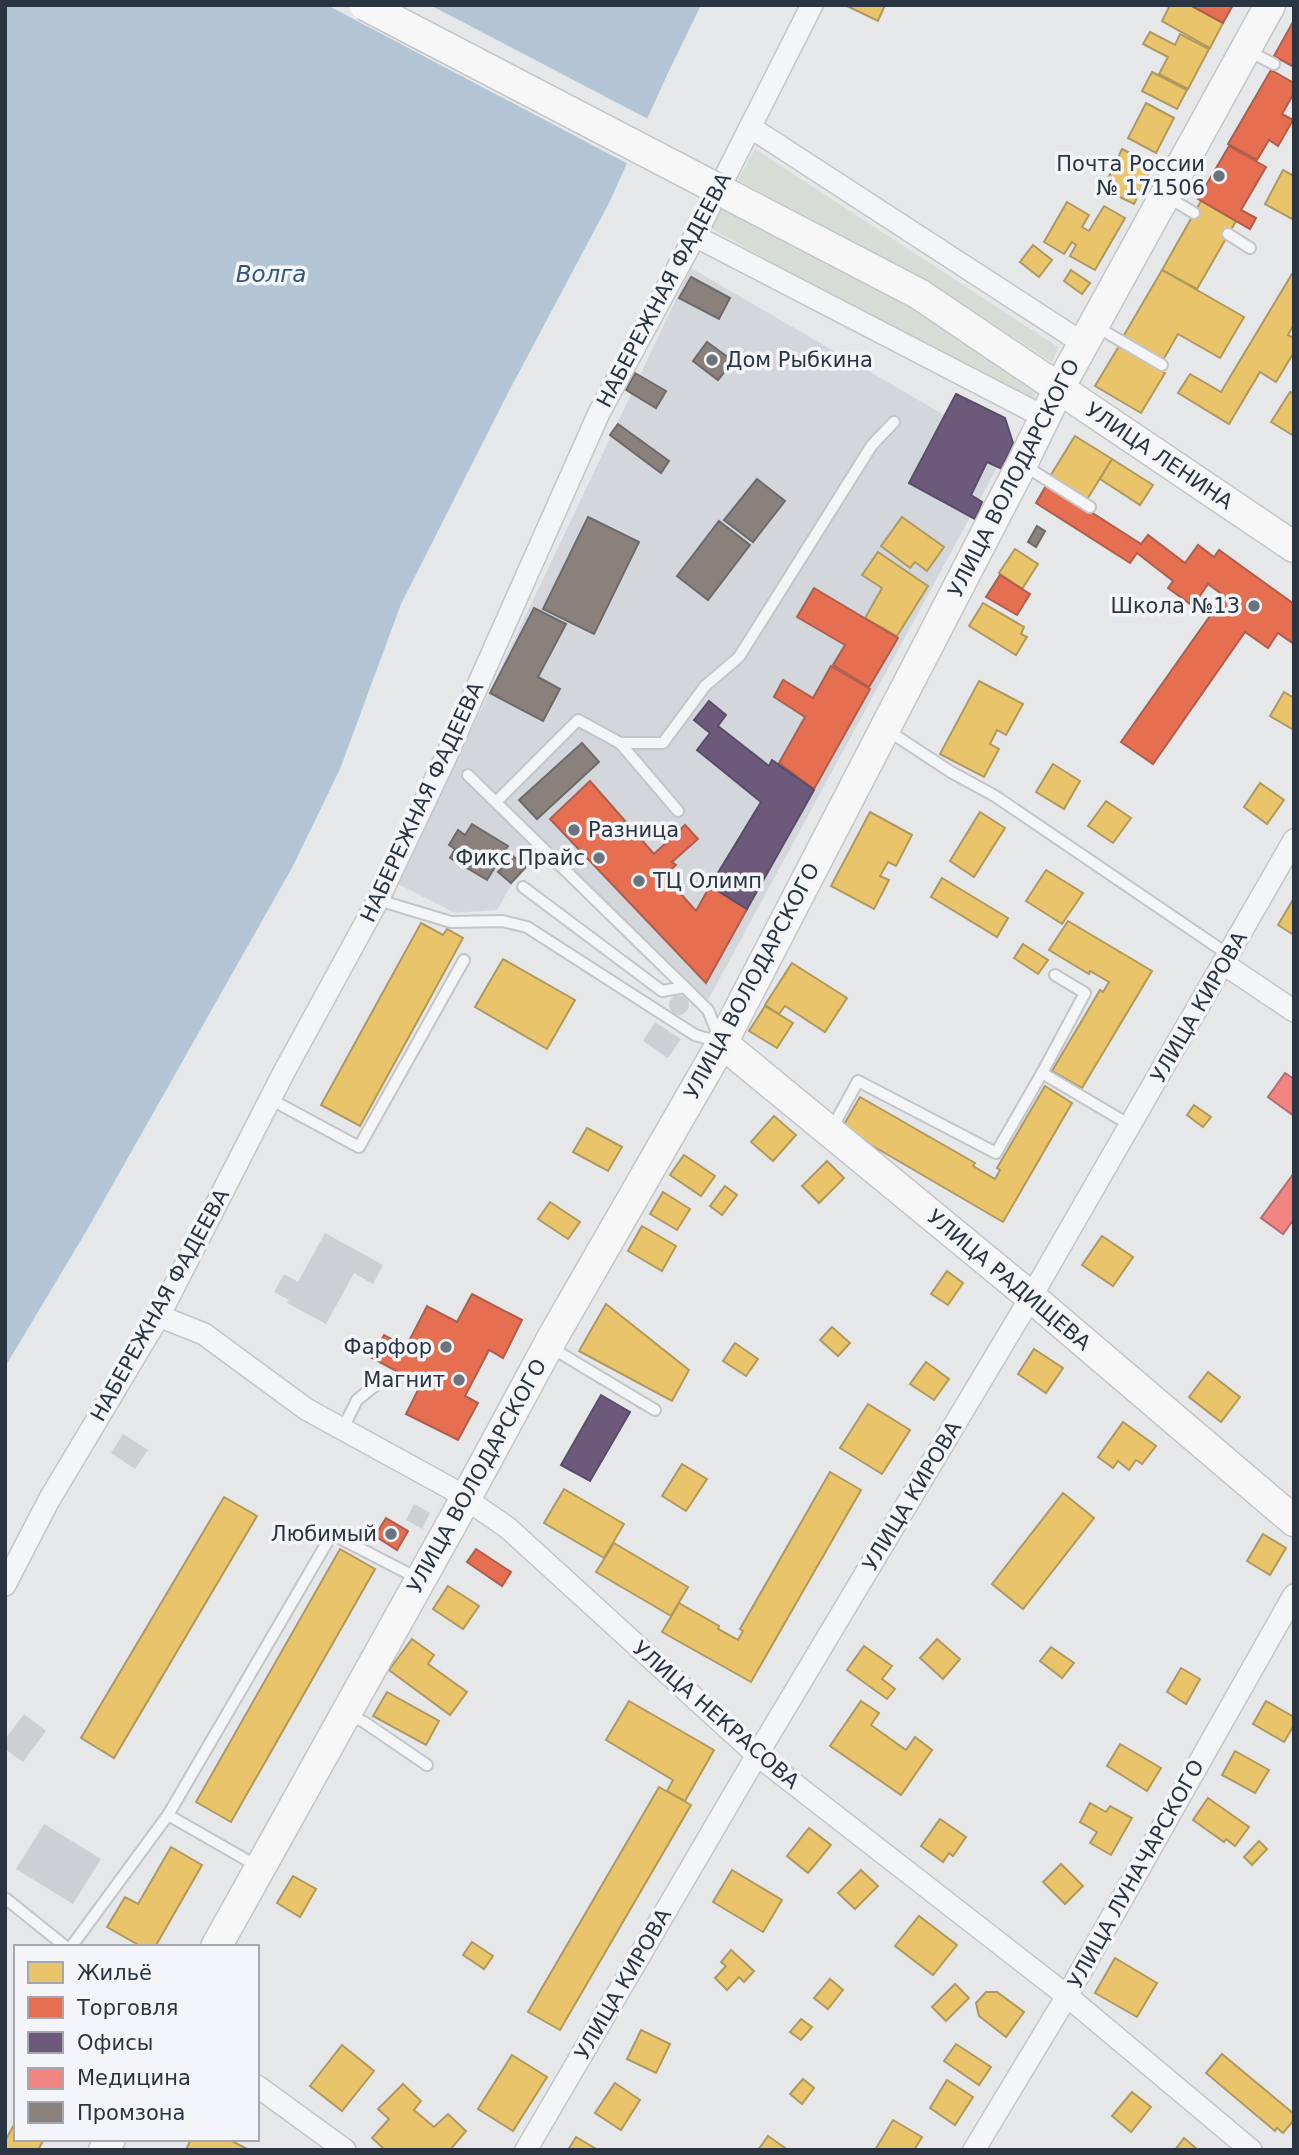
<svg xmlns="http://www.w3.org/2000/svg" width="1299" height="2155" viewBox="0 0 1299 2155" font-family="'DejaVu Sans',sans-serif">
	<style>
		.built { fill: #d3d7dc }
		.green { fill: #d6ddd5 }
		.water { fill: #b3c5d4 }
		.pier { fill: #e5e7e9 }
		.homes { fill: #e9c46a; stroke: #b0995f; stroke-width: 2 }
		.shops { fill: #e76f51; stroke: #ae5e4d; stroke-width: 2 }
		.offices { fill: #6d597a; stroke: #594e6a; stroke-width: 2 }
		.health { fill: #f28482; stroke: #b66c6f; stroke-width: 2 }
		.industry { fill: #8a817c; stroke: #6d6a6b; stroke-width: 2 }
		.building { fill: #cdcfd2 }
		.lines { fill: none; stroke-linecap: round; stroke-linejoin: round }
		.lane-casing { stroke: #c3c5c7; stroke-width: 14 }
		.street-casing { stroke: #c3c5c7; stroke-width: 24 }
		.secondary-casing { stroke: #c3c5c7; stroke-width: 33 }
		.lane { stroke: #f4f5f6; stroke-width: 10 }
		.street { stroke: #f4f5f6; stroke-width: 21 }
		.secondary { stroke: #f7f7f8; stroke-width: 30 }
		.secondary-bridge-casing { stroke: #c3c5c7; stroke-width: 33; stroke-linecap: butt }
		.secondary-bridge { stroke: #f7f7f8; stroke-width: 30 }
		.poi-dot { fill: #6b737e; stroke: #f3f5f8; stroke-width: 2.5 }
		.labels { text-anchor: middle; stroke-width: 7; stroke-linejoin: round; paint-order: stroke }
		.poi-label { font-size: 21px; fill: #2a3544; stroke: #f3f5f8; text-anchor: end }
		.street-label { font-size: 21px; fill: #2a3544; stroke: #f3f5f8 }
		.water-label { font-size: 23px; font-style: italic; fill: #335679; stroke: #f3f5f8 }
	</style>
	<rect width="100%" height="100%" fill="#e5e7e9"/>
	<!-- built -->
	<path class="built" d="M691,268l315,183 -298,549 -177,-149 -34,59 -42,3 -57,-29z"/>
	<!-- green -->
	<g class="green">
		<path d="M755,149l303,198 -6,15 -126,-81 -188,-101z"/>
		<path d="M723,208l187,100 128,82 -11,17 -316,-179z"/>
	</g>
	<!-- water -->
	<path class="water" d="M5,5h696l-34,70 -58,128 -100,188 -108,213 -61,165 -47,97 -206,364 -82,137z"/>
	<!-- pier -->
	<path class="pier" d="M327,5h103l220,115 -20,45z"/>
	<!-- homes -->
	<g class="homes">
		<path d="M845,5h40l-7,16z"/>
		<path d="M1170,5h20l33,18 -13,25 -48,-27z"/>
		<path d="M1150,32l25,13 5,-11 29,15 -21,40 -29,-15 9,-17 -25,-13z"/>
		<path d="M1152,72l35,18 -10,19 -35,-18z"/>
		<path d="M1146,103l28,15 -18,35 -28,-15z"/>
		<path d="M1122,149l31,16 -19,39 -31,-15z"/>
		<path d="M1283,170l11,6v44l-29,-16z"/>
		<path d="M1201,201l35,20 -39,68 -35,-19z"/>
		<path d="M1067,202l22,13 -7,12 7,4 15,-25 21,12 -30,52 -25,-14 6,-11 -4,-3 -8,12 -20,-12z"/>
		<path d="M1033,245l19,15 -13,17 -19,-15z"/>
		<path d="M1071,270l19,13 -8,11 -18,-13z"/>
		<path d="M1162,270l82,47 -24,41 -42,-24 -15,26 -40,-23z"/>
		<path d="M1292,274l2,1v49l-6,11 6,3v14l-18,30 -16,-10 -31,52 -51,-31 12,-19 31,18z"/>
		<path d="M1119,346l46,27 -24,40 -46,-27z"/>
		<path d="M1290,392l4,2v42l-23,-14z"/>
		<path d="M1075,436l37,23 -26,42 -37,-23z"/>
		<path d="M1112,459l41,26 -13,20 -40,-26z"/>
		<path d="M902,517l42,30 -17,24 -12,-9 -5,6 -29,-22z"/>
		<path d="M1015,549l23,15 -16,25 -23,-16z"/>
		<path d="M878,552l50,34 -31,50 -32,-18 17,-30 -20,-13z"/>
		<path d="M983,603l41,24 -3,7 6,3 -11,18 -47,-29z"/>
		<path d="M979,681l44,23 -17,31 -9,-5 -7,14 9,5 -15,28 -44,-23z"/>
		<path d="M1284,692l10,6v32l-24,-14z"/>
		<path d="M1053,764l27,17 -16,28 -28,-17z"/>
		<path d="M1260,783l24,17 -17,24 -23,-17z"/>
		<path d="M1106,801l25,17 -18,25 -25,-17z"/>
		<path d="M870,812l42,23 -16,31 -8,-4 -8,14 9,4 -15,29 -43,-23z"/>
		<path d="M980,812l25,16 -31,49 -24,-16z"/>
		<path d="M1046,870l37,23 -21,31 -36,-23z"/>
		<path d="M942,878l66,40 -11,19 -66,-40z"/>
		<path d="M1294,898v37l-16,-10z"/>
		<path d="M1068,921l84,50 -70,117 -30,-17 48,-81 3,2 6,-10 -19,-11 -1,3 -40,-24z"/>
		<path d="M421,923l22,12 4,-6 16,9 -103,188 -39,-21z"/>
		<path d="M1023,944l25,16 -10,14 -24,-16z"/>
		<path d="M503,959l72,41 -28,49 -72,-42z"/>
		<path d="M792,963l55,35 -22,34 -40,-26 -6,8 -14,-9z"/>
		<path d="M765,1006l28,17 -16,25 -28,-17z"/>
		<path d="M1045,1086l27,17 -69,119 -161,-94 18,-31 115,66 -2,3 22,13 5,-9 -3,-2z"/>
		<path d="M1194,1105l17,12 -8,10 -16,-12z"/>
		<path d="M774,1116l22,19 -23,26 -22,-19z"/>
		<path d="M587,1128l35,19 -14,24 -35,-19z"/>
		<path d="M684,1155l31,21 -14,20 -31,-21z"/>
		<path d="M827,1161l17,17 -25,25 -17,-17z"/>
		<path d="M725,1186l12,9 -15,20 -12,-9z"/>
		<path d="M663,1192l27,17 -13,21 -27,-16z"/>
		<path d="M550,1202l30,20 -12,17 -30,-20z"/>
		<path d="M642,1226l34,20 -14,25 -34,-20z"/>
		<path d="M1102,1236l31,21 -20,29 -31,-21z"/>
		<path d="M947,1271l16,12 -15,22 -17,-11z"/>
		<path d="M606,1304l83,66 -17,31 -93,-50z"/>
		<path d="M832,1327l18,16 -12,13 -18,-16z"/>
		<path d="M735,1343l23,16 -12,17 -23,-15z"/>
		<path d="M1034,1349l29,19 -17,25 -28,-19z"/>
		<path d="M926,1362l23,17 -15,21 -24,-16z"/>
		<path d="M1208,1372l32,25 -19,25 -32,-25z"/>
		<path d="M868,1404l42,26 -28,44 -42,-26z"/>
		<path d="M1123,1422l33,24 -14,18 -6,-4 -7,10 -11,-9 -5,7 -15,-11z"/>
		<path d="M682,1464l25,15 -21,32 -24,-15z"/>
		<path d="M830,1472l31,18 -110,192 -89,-50 17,-29 40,23 -1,3 20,11 5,-9 -3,-2z"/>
		<path d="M564,1489l60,35 -20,34 -60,-35z"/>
		<path d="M1063,1493l31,25 -71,91 -31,-25z"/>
		<path d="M224,1497l33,19 -143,242 -33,-20z"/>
		<path d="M1263,1534l23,14 -16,27 -23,-14z"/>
		<path d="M614,1543l74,44 -17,29 -75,-44z"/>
		<path d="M340,1549l35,20 -144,253 -35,-20z"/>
		<path d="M448,1586l31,20 -16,23 -30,-20z"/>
		<path d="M412,1639l22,16 -6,9 39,28 -17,23 -61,-45z"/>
		<path d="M937,1639l23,20 -17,20 -23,-21z"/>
		<path d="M864,1646l28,20 -10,13 13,10 -8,10 -40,-29z"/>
		<path d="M1051,1647l23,16 -12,15 -22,-17z"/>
		<path d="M1181,1668l19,11 -14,25 -19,-12z"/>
		<path d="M387,1692l52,29 -13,24 -53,-29z"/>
		<path d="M629,1701l85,49 -29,51 -18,-10 6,-11 -67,-40z"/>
		<path d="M861,1701l18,12 -8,12 35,25 9,-13 17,13 -31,45 -71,-49z"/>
		<path d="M1266,1701l28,16v8l-10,17 -31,-18z"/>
		<path d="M1120,1744l41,24 -14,23 -40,-25z"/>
		<path d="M1235,1751l34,19 -14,23 -33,-18z"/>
		<path d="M659,1787l32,18 -131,225 -32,-18z"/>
		<path d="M1208,1798l41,29 -14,19 -9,-7 -2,3 -31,-22z"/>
		<path d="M1090,1803l16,9 4,-6 22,12 -21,37 -21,-12 7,-11 -17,-10z"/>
		<path d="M940,1819l26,18 -13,19 -4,-3 -6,9 -22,-16z"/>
		<path d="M809,1828l22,17 -23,28 -21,-17z"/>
		<path d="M1259,1841l8,8 -15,16 -8,-8z"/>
		<path d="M171,1847l31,18 -47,82h-13l-35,-20 18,-30 13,7z"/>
		<path d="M1061,1864l22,22 -18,18 -22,-22z"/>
		<path d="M732,1870l50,30 -19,32 -50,-30z"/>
		<path d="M861,1870l17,16 -23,23 -17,-16z"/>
		<path d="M293,1876l23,13 -16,28 -23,-14z"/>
		<path d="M919,1916l38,29 -24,30 -38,-29z"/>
		<path d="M472,1942l21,14 -9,13 -21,-14z"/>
		<path d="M731,1950l23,21 -10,11 -5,-5 -12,13 -12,-12 11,-12 -5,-4z"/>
		<path d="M1115,1958l42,25 -20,34 -42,-24z"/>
		<path d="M830,1979l13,11 -15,19 -14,-11z"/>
		<path d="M955,1984l14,14 -23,23 -14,-14z"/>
		<path d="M986,1992h11l27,20 -18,25 -27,-21 -3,-13z"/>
		<path d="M801,2019l11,8 -11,13 -11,-8z"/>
		<path d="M641,2030l29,14 -14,29 -29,-14z"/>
		<path d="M956,2044l35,23 -12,18 -35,-24z"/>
		<path d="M342,2045l32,26 -32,40 -32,-25z"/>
		<path d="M1222,2054l72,60v6l-11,13 -6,-5 -2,3 -69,-58z"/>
		<path d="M512,2055l35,22 -34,54 -35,-22z"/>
		<path d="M803,2079l11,9 -12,16 -12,-10z"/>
		<path d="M947,2080l26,17 -18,28 -25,-17z"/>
		<path d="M615,2083l25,17 -19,30 -26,-17z"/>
		<path d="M403,2084l18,17 -7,9 20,17 14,-13 18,17 -16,19h-65l-13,-12 17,-19 -11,-10z"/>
		<path d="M1132,2092l19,15 -20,25 -19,-16z"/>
		<path d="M893,2120l29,17 -8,13h-39z"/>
		<path d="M16,2121v18h28l-6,11h-33v-9z"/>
		<path d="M768,2136l20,14h-30z"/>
		<path d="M576,2137l22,13h-30z"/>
		<path d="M1184,2138l14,12h-23z"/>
		<path d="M191,2139h37l21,11h-63z"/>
	</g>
	<!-- shops -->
	<g class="shops">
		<path d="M1190,5h43l-10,18z"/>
		<path d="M1294,20v47l-20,-11z"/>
		<path d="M1271,70l23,13v10l-12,21 11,6 -15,26 -9,-6 -12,20 -29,-16z"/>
		<path d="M1229,146l37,21 -25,43 15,8 -6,11 -52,-30z"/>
		<path d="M1047,484l94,60 7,-9 37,28 13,-18 16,12 5,-7 75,54v40l-16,-11 -10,15 -23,-16 -92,132 -32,-22 103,-146 -16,-12 -15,22 -25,-18 5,-7 -36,-28 -7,10 -94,-60z"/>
		<path d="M1000,575l30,19 -13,21 -31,-18z"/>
		<path d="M814,588l84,50 -29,49 -36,-22 12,-20 -48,-28z"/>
		<path d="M831,666l39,23 -56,100 -35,-26 26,-46 -31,-20 9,-17 30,18z"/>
		<path d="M590,781l64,73 31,-29 13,14 -26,23 4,3 -12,10 32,36 14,-25 37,23 -41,74 -156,-164z"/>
		<path d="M472,1294l50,26 -19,38 -14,-8 -24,46 13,7 -20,37 -52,-26 15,-30 -49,-26 12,-23 22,12 21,-41 30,16z"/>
		<path d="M386,1518l22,13 -11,19 -22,-14z"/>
		<path d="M476,1549l35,23 -9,14 -35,-24z"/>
	</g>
	<!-- offices -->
	<g class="offices">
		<path d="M956,394l49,24 8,25 -11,26 -15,-7 -16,33 11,7 -7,17 -66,-36z"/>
		<path d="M709,701l17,14 -8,11 51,40 3,-6 42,30 -67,119 -37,-23 51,-84 -64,-52 13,-17 -16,-13z"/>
		<path d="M601,1395l29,17 -40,69 -29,-16z"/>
	</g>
	<!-- health -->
	<g class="health">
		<path d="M1285,1073l9,6v37l-26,-19z"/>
		<path d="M1294,1173v46l-11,15 -22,-16z"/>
	</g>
	<!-- industry -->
	<g class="industry">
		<path d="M691,277l39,21 -11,21 -40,-21z"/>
		<path d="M707,342l26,19 -15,19 -25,-19z"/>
		<path d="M635,373l31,18 -10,17 -30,-18z"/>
		<path d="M618,424l51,37 -8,12 -51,-38z"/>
		<path d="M757,479l28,22 -32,41 -29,-22z"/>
		<path d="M588,517l51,25 -45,92 -51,-25z"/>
		<path d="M719,521l31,24 -42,55 -31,-24z"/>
		<path d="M1037,526l8,5 -9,16 -8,-5z"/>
		<path d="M534,608l32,16 -28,53 22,12 -17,32 -53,-28z"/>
		<path d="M582,743l17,19 -62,57 -18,-19z"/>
		<path d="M472,824l36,22 -21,34 -37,-22 5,-9 -6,-4 9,-15 7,5z"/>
		<path d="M513,856l13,11 -15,16 -13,-11z"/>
	</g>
	<!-- building -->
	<g class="building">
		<circle cx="679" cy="1005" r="10"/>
		<path d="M655,1022l26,17 -13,19 -25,-17z"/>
		<path d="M325,1233l58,32 -10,19 -19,-11 -28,51 -39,-21 2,-3 -15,-8 10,-18 14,8z"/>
		<path d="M123,1434l25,16 -13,19 -24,-16z"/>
		<path d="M414,1504l16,9 -8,16 -16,-9z"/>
		<path d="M24,1714l22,17 -23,31 -18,-13v-10z"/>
		<path d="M44,1824l57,35 -28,45 -57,-35z"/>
	</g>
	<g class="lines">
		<defs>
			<g id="lane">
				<path d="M1248,51l26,13"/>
				<path d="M1168,197l26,16"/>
				<path d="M1228,234l22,14"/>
				<path d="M1097,327l65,38"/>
				<path d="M1025,466l65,41"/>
				<path d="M887,730l64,42 44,24 234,159"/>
				<path d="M620,743l58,68"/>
				<path d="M468,775l240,235 11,27"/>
				<path d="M496,802l82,-82 42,23h43l42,-57 34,-29 133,-212 22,-23"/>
				<path d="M523,887l139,104 23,-4"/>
				<path d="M378,900l73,22 51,-1 25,6 168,108 24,7"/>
				<path d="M1042,1073l43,-80 -30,-18"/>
				<path d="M270,1099l89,48 105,-187"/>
				<path d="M831,1130l27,-49 138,72 46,-80 88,52"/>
				<path d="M550,1347l105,63"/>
				<path d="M342,1430l15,-30 25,-20"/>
				<path d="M349,1715l15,7 63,43"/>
				<path d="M168,1815l89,51"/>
				<path d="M5,1898l61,49"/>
				<path d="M71,1947l97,-132 164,-281 85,44"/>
			</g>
			<g id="street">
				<path d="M750,127l334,217"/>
				<path d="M695,236l351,182"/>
				<path d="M1224,964l70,47"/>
				<path d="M159,1316l45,18 102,75 144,79 58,40 249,227 310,241 184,154"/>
				<path d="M5,1585l44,-85 110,-184 125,-244 94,-172 67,-141 154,-346 96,-177 117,-231"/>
				<path d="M257,2086l88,64"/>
				<path d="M526,2150l231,-395 274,-458 263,-457"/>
				<path d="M974,2150l93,-154 227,-401"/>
			</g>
			<g id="secondary">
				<path d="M919,294l375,253"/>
				<path d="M722,1043l309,254 263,224"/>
				<path d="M216,1947l250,-449 88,-163 168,-292 300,-579 37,-76 211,-383"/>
				<path d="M104,2150l6,-11"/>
			</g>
		</defs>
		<!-- lane casing -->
		<use href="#lane" class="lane-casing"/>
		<!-- street casing -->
		<use href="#street" class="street-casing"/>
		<!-- secondary casing -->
		<use href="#secondary" class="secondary-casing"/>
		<!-- lane -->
		<use href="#lane" class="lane"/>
		<!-- street -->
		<use href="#street" class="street"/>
		<!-- secondary -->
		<use href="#secondary" class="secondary"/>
		<defs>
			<path id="secondary-bridge" d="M365,5l554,289"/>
		</defs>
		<!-- secondary-bridge casing -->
		<use href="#secondary-bridge" class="secondary-bridge-casing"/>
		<!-- secondary-bridge -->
		<use href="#secondary-bridge" class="secondary-bridge"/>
	</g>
	<!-- markers -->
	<g class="poi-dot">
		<circle cx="1219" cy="176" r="7"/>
		<circle cx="712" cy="360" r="7"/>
		<circle cx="1254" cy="606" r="7"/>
		<circle cx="574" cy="830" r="7"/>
		<circle cx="599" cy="858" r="7"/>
		<circle cx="639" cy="881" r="7"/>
		<circle cx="446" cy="1347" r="7"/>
		<circle cx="459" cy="1380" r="7"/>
		<circle cx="391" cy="1534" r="7"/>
	</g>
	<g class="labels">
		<!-- poi labels -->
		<g class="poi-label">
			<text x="1205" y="171">Почта России<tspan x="1205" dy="24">№ 171506</tspan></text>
			<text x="726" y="367" text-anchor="start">Дом Рыбкина</text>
			<text x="1240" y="613">Школа №13</text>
			<text x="588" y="837" text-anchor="start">Разница</text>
			<text x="585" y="865">Фикс Прайс</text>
			<text x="653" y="888" text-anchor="start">ТЦ Олимп</text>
			<text x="432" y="1354">Фарфор</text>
			<text x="445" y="1387">Магнит</text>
			<text x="377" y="1541">Любимый</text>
		</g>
		<!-- street labels -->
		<g class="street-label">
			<text transform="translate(664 290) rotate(-62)" y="7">НАБЕРЕЖНАЯ ФАДЕЕВА</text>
			<text transform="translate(1159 456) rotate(34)" y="7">УЛИЦА ЛЕНИНА</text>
			<text transform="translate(1014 478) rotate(-63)" y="7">УЛИЦА ВОЛОДАРСКОГО</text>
			<text transform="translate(422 802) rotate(-65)" y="7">НАБЕРЕЖНАЯ ФАДЕЕВА</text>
			<text transform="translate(752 981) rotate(-62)" y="7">УЛИЦА ВОЛОДАРСКОГО</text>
			<text transform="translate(1199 1007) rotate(-60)" y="7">УЛИЦА КИРОВА</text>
			<text transform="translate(1009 1280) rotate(40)" y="7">УЛИЦА РАДИЩЕВА</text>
			<text transform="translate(160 1305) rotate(-61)" y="7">НАБЕРЕЖНАЯ ФАДЕЕВА</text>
			<text transform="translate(477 1476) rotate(-61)" y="7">УЛИЦА ВОЛОДАРСКОГО</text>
			<text transform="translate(912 1496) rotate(-59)" y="7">УЛИЦА КИРОВА</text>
			<text transform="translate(716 1715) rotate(41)" y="7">УЛИЦА НЕКРАСОВА</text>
			<text transform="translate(1136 1874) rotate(-61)" y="7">УЛИЦА ЛУНАЧАРСКОГО</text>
			<text transform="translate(623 1984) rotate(-60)" y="7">УЛИЦА КИРОВА</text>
		</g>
		<!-- water labels -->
		<g class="water-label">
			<text x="271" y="282">Волга</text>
		</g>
	</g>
	<!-- border -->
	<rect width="1299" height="2155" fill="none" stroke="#2a3544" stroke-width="14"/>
	<!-- legend -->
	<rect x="14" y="1945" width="245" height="196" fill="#f3f5f8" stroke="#a3a8b0" stroke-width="2"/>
	<rect x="28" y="1962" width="35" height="21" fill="#e9c46a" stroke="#a3a8b0" stroke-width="2"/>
	<text x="77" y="1980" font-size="21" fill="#2a3544">Жильё</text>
	<rect x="28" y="1997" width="35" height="21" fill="#e76f51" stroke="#a3a8b0" stroke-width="2"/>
	<text x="77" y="2015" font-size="21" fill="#2a3544">Торговля</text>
	<rect x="28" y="2032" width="35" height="21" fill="#6d597a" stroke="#a3a8b0" stroke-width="2"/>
	<text x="77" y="2050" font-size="21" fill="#2a3544">Офисы</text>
	<rect x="28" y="2068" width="35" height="21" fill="#f28482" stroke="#a3a8b0" stroke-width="2"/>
	<text x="77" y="2085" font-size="21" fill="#2a3544">Медицина</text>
	<rect x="28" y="2102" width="35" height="21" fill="#8a817c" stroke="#a3a8b0" stroke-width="2"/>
	<text x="77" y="2120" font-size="21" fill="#2a3544">Промзона</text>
</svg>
